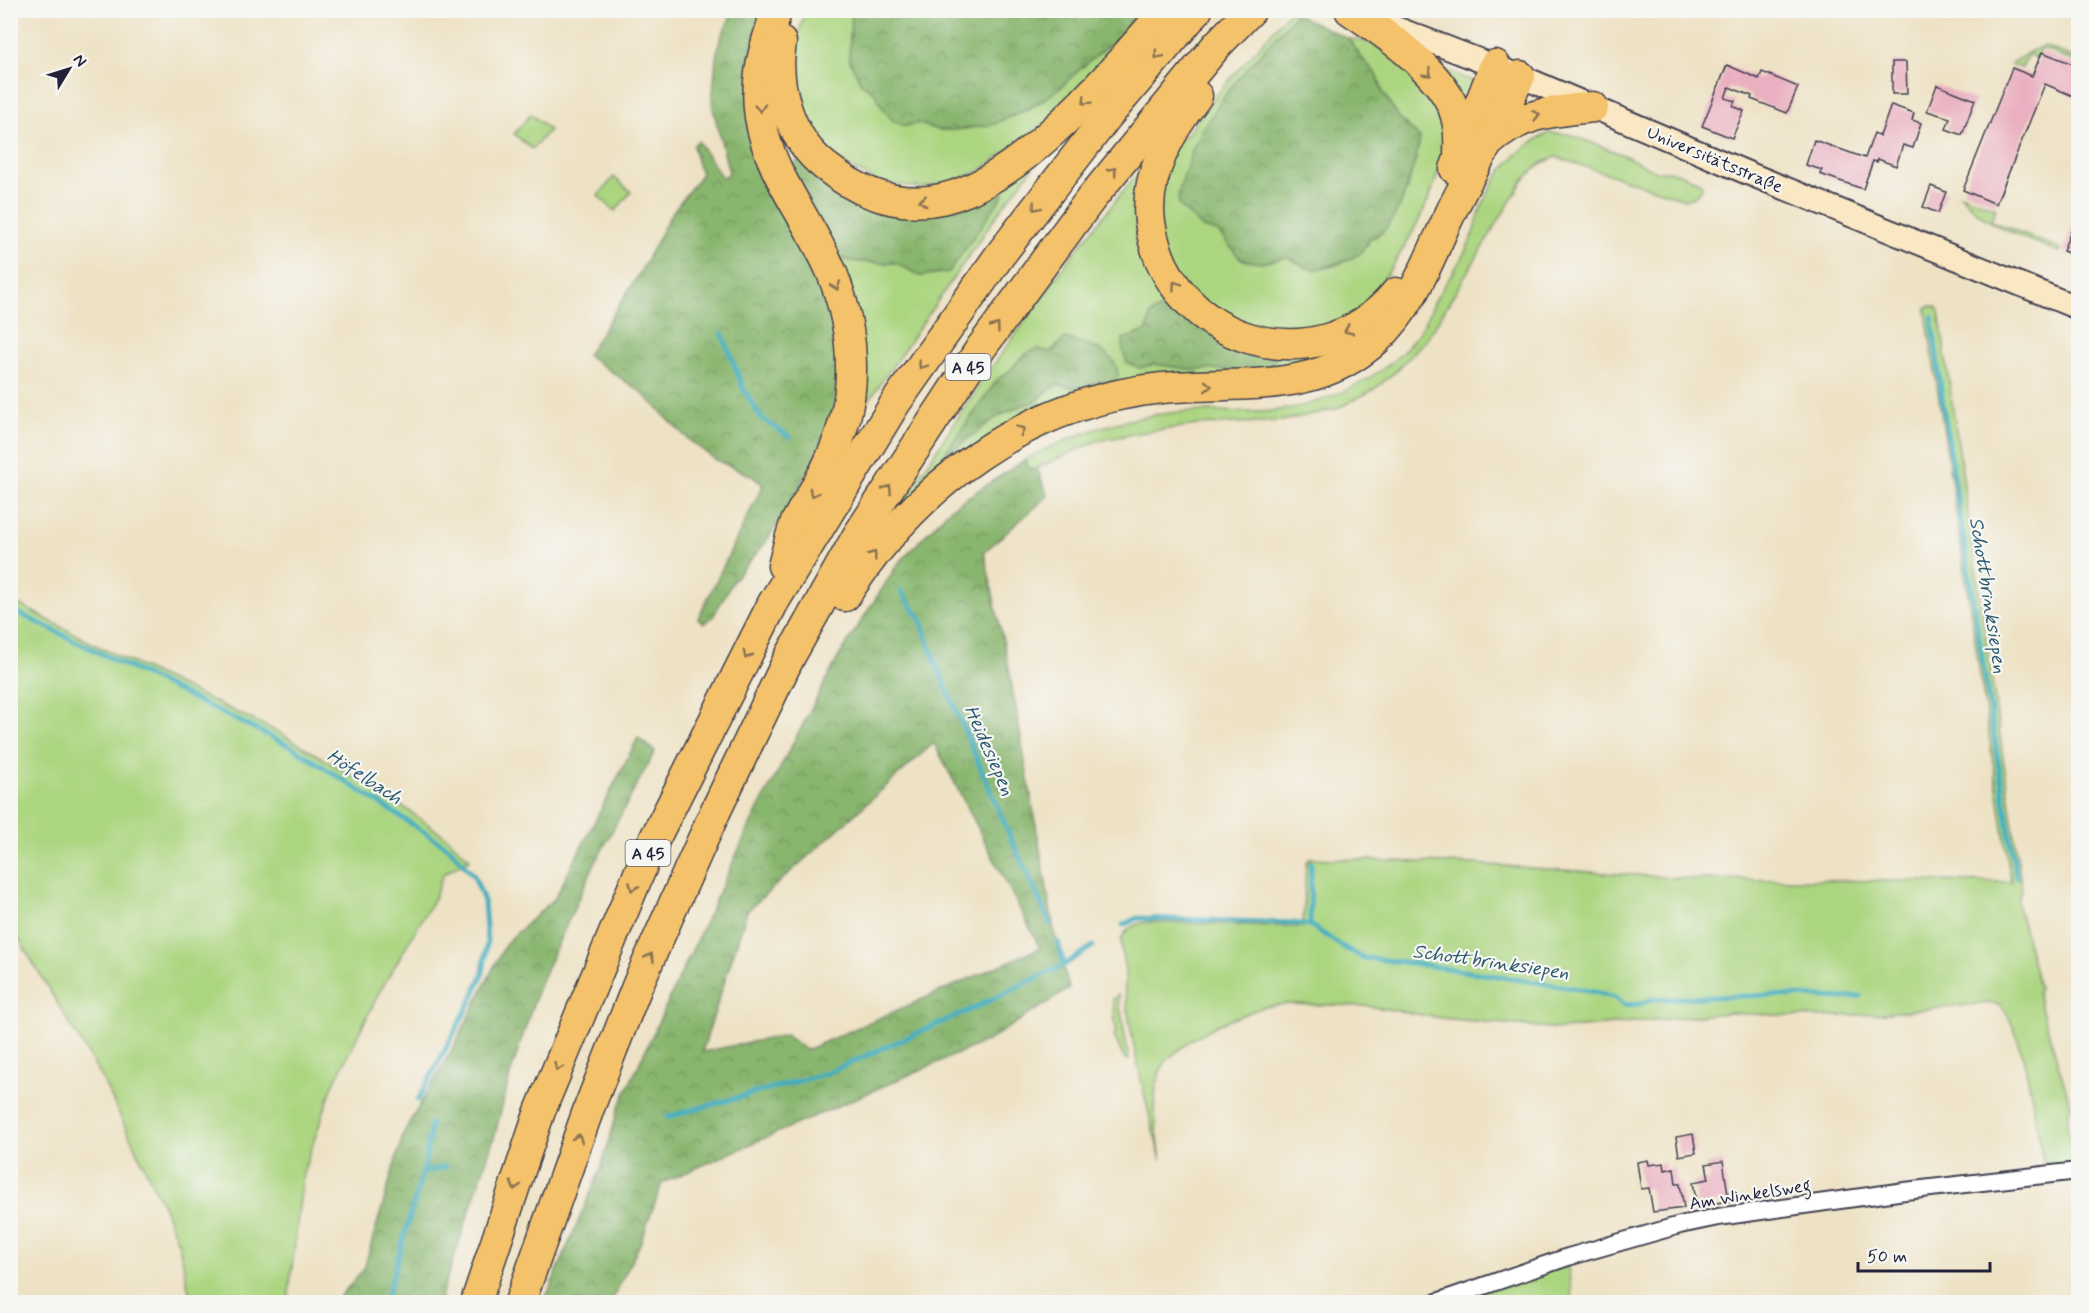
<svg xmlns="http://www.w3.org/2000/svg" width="2089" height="1313" viewBox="0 0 2089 1313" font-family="Mynerve,sans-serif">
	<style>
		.green { fill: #acd580; stroke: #677c5e; stroke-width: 1.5; fill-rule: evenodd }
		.forest { fill: url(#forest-crowns); stroke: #566c54; stroke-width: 1.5; fill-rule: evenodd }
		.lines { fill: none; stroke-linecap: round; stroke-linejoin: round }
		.stream { stroke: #41adbf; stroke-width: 5 }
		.building { fill: #eab0c1 }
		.street-casing { stroke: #413f50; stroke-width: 20 }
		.secondary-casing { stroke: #413f50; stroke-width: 26 }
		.highway-casing { stroke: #413f50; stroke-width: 33 }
		.street { stroke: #fff; stroke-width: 16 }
		.secondary { stroke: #fae7c3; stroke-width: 22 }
		.highway { stroke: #f3c26a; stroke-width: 30 }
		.oneway { stroke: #8a7252 }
		.labels { text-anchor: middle; stroke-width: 4.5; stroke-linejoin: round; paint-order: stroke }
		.shield { fill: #f6f6f2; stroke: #626272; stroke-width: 1.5 }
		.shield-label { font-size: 16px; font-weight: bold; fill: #22223b }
		.street-label { font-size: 18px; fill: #22223b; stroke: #f6f6f2 }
		.water-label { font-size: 20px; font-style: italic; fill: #2e5a70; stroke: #f6f6f2 }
	</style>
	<defs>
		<pattern id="forest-crowns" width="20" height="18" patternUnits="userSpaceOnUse" patternTransform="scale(1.5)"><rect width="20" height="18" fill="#89b66e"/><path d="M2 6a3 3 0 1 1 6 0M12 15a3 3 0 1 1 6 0" fill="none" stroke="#70945c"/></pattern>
	</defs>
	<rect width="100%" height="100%" fill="#f6f6f2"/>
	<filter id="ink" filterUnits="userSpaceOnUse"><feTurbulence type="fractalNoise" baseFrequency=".0167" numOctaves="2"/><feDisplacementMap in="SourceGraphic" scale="12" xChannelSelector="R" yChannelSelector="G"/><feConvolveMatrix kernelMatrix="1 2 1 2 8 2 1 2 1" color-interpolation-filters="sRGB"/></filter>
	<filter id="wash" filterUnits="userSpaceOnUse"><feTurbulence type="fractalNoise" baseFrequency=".008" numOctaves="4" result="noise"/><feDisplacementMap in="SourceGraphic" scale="24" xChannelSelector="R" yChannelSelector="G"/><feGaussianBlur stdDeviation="1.35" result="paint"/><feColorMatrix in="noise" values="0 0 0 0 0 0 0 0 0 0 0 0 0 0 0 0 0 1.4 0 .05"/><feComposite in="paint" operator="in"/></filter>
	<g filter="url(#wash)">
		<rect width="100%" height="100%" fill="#eee2c5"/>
		<!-- green -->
		<g class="green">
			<path d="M805,11h49l-3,10 -2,38 12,24 14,10 7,14 23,19 13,-3 20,7h14l14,-1 48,-13 23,-12 22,-15 21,-20 43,-36 14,-22h10l-40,47 -67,69 -61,44 -27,11 -30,6 -44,-6 -39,-21 -21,-23 -17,-28 -10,-48z"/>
			<path d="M1290,11l6,3 -66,74 -37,60 -14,57 24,23 15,3 22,27 7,3 41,-4 19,11 10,1 13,-2 16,-6 21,-15 2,-6c4,-3 9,-4 12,-7 24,-24 32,-63 39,-95l-21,-20 -16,-25 -6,-18 -18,-20 -10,-16c22,-1 39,14 56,27 12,10 32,25 36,41 17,57 -33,139 -66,184l16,21 -83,57 -165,14 -247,129 86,-131 82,-115 89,-113 32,-16 27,-37zM1162,307h11l81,61 -15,3 -28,-2 -16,1 -41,-6 -14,4 -17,-29 24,-8 4,-17zM1057,345l48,39 -7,-2 -14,7 -27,-4 -11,7 -10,10 -14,3 -25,12 -54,39 55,-77c8,-4 13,-11 20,-15 13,-7 31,-7 39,-19z"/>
			<path d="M2044,46l34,13v4l-37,-15 -4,10 -9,-4 -6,14 -11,-4 18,-12z"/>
			<path d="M1436,66l43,18 -12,33z"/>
			<path d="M531,114l18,16 -17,19 -18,-15z"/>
			<path d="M1549,133l19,1 56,21 32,17c16,-4 30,5 45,11l1,5 -9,10 -8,1 -129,-42 -16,7 -18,18 -95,157 -33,34 -21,17 -37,19 -54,12 -85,4 -59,8 -41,8 -64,29 -5,-2 -3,-8c47,-26 100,-43 154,-48 24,-2 49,0 73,0 44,0 92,-16 128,-41 19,-13 34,-29 45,-49 5,-8 7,-17 12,-25 12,-19 26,-38 34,-58 4,-10 7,-21 10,-31 14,-34 34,-59 68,-75z"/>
			<path d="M1052,143l-51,66 -151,219 -18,-170 29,4 36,1 23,13 80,-94z"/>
			<path d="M614,177l17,15 -16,19 -17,-15z"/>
			<path d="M1960,194l36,14 -5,13 70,28 -2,3c-36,-15 -75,-25 -99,-58z"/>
			<path d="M1931,306l5,1 3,4 83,579 -5,12 22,86 -2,6 34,112 -4,11 1,17 8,6 1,5c-5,7 -1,14 -7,21l-18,2 -8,-4c-9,-38 -18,-132 -44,-159l-11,-2 -113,11 -57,3 -91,-4 -166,16 -121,-11 -74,-12 -81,-2 -23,3 -46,18 -26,15 -24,20 -7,11 -4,16 -2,22 7,51c-15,-55 -28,-110 -36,-167 -1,-8 1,-16 0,-23 -1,-10 -6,-23 -3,-32 5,-12 16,-15 26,-16l155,5 3,-64 5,-5 164,6 220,15 316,3 -85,-570v-5z"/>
			<path d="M11,600l86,46 183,87 112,66 57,40 21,20 -27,15 -8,23 -55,94 -47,94 -30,88 -15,129h-98l-1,-11 -10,-46 -15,-37 -64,-134 -89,-148z"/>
			<path d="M1118,995l11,64 -1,1 -4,-2 -10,-22 2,-6 -3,-31z"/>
			<path d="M1567,1261l6,41h-125z"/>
		</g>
		<!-- forest -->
		<g class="forest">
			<path d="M733,11h30l-13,44 64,207 17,43 8,65 -7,45 -17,44 -33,58 -19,29 -29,33 -21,38 -9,6 -6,-5 65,-133 -11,-9 -36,-16 -27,-20 -48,-48 -54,-37 52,-81 32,-60 30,-39 -8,-29 5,-5 24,37 7,-5 -17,-69 4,-47 4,-17z"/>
			<path d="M854,11v-1l283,1 -14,22 -43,36 -21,20 -22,15 -45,21 -40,5h-14l-20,-7 -13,3 -12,-5 -11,-14 -7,-14 -14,-10 -12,-24 2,-38z"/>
			<path d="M1296,14l53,25 10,16 18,20 6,18 16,25 21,20 -4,20 -16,48 -14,23 -17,11 -8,13 -15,8 -29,8 -10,-1 -19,-11 -27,6 -14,-2 -7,-3 -22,-26 -15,-4 -24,-23 -1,-11 15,-46 15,-27 22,-33z"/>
			<path d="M805,154l56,43 139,-15 4,12 -55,78 -29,4 -23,-13 -36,-1 -29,-4 -47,-85z"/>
			<path d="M1185,297l87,55 3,7 -3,7 -33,5 -28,-2 -16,1 -41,-6 -14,4 -13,-5 -4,-12v-12l24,-8 4,-17 11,-7h11z"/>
			<path d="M1065,338c20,5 52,12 53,38l-7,7 -13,-1 -14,7 -27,-4 -11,7 -10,10 -14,3 -25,12 -56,42 57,-80c20,-11 18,-25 41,-30 16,7 15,-1 26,-11z"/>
			<path d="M1025,460l3,8 5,2 4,-2 11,28 -64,56 25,117 46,267 14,53 -80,51 -327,143 -22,61 -29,58h-67l57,-134 18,-61 134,-288 86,-163 59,-92 53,-56zM934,743l106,205 -234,102 -20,-15 -84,17 45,-141z"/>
			<path d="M638,738l17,13 -61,114 -54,118 -29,89 -17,66 -55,164h-104l29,-33 40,-137 49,-84 53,-105 49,-45z"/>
		</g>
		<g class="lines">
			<!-- stream -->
			<g class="stream">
				<path d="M1932,317l11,88 73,472"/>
				<path d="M722,333l21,55 18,30 29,19"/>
				<path d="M901,591l20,29 12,36 22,52 54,126 41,89"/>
				<path d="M10,609l282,138 157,101 25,28 10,25 3,41 -4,31 -13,30 -52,97"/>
				<path d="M1123,925l14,-7 157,5 16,2 33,22 21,11 48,5 168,26 28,6 8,3 9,7 15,-1 12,-5 120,-4 75,3 13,-2"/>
				<path d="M1310,925l1,-62"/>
				<path d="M1058,942l6,23"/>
				<path d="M667,1117l160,-44 147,-65 90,-43 29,-19"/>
				<path d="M423,1172l23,-5"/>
				<path d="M385,1302l40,-137 6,-41"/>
			</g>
		</g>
		<g id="blocks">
			<!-- building -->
			<g class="building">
				<path d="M2042,52l36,14v32l-33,-14 -49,120 -33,-14 49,-122 20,8z"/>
				<path d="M1892,62h14l1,32h-15z"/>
				<path d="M1727,65l32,14 3,-7 36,15 -11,26 -36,-14 1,-3 -23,-9 -4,11 10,3 -2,5 11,5 -12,27 -30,-12z"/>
				<path d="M1937,85l38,15 -13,35 -16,-6 4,-11 -23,-7z"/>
				<path d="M1891,105l23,8 -2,7 9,3 -8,25 -10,-3 -7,21 -18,-7 -1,3 -4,-1 -10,28 -43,-15 2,-4 -16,-5 8,-25 51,18 9,-25 6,3z"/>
				<path d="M1931,186l15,6 -8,21 -15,-6z"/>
				<path d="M2078,213v44l-15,-6z"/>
				<path d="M1693,1134l3,19 -17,3 -3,-19z"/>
				<path d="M1648,1160l1,5 15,-2 1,7 9,-2 2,16h4l4,24 -31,4 -4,-24 -8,1 -4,-27z"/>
				<path d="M1723,1161l6,40 -32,5 -4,-24 16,-3 -3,-15z"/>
			</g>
		</g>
	</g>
	<g filter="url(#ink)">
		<use href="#blocks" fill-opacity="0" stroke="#413f50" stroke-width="1.5"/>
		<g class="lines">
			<defs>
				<path id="street" d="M1437,1302l131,-45 112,-32 38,-8 187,-26 173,-20"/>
				<path id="secondary" d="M1378,21l142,55 230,98 328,134"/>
				<g id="highway">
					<path d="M777,10c-12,34 -23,71 -17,107 9,58 50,103 72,156 12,30 19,61 19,93 1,36 -10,73 -26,105 -9,17 -20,34 -29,51 -6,14 -9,30 -13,44"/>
					<path d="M1350,10c35,23 87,59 103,97 6,15 7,30 6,45"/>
					<path d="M781,42c-7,43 8,96 44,124 84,67 155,31 226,-33 42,-38 78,-80 115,-123"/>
					<path d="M1197,96c-27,35 -53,81 -47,126 17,121 168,166 246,71"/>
					<path d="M1489,142c35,-30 61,-30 104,-35"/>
					<path d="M1455,169l40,-104"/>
					<path d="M845,596c72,-113 182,-194 317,-208 78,-8 152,9 215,-49 37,-34 53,-84 74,-127 11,-23 23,-44 35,-66 12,-23 23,-47 34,-70"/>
					<path d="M476,1302l64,-191 107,-257 126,-251 123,-201 104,-147 108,-140 89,-105"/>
					<path d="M520,1302l69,-194 49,-124 78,-174 72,-150 70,-125 123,-187 109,-148 127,-155 34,-35"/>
				</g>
			</defs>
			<!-- street casing -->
			<use href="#street" class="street-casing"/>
			<!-- secondary casing -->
			<use href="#secondary" class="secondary-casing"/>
			<!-- highway casing -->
			<use href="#highway" class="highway-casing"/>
			<!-- street -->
			<use href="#street" class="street"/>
			<!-- secondary -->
			<use href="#secondary" class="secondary"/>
			<!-- highway -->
			<use href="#highway" class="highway"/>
		</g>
		<!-- one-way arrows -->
		<defs><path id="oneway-chevron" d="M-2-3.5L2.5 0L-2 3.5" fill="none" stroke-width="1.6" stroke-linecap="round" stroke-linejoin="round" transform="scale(1.5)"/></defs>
		<g class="oneway">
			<use href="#oneway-chevron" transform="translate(1158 55) rotate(130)"/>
			<use href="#oneway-chevron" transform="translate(1428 73) rotate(44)"/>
			<use href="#oneway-chevron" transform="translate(1086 101) rotate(135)"/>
			<use href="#oneway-chevron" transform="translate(760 108) rotate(85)"/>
			<use href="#oneway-chevron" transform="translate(1536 115) rotate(-15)"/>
			<use href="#oneway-chevron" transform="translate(1113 171) rotate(-51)"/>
			<use href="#oneway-chevron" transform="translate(923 201) rotate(177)"/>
			<use href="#oneway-chevron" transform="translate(1036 207) rotate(128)"/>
			<use href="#oneway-chevron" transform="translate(1176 285) rotate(-125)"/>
			<use href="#oneway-chevron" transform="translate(836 286) rotate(70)"/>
			<use href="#oneway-chevron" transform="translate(996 327) rotate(-54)"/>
			<use href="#oneway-chevron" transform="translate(1348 330) rotate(155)"/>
			<use href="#oneway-chevron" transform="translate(922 365) rotate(125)"/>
			<use href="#oneway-chevron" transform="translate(1208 386) rotate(-1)"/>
			<use href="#oneway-chevron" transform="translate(1021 430) rotate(-27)"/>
			<use href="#oneway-chevron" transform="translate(888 489) rotate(-57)"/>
			<use href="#oneway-chevron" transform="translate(813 493) rotate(119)"/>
			<use href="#oneway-chevron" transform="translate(873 555) rotate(-53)"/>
			<use href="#oneway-chevron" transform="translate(747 655) rotate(117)"/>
			<use href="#oneway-chevron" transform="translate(633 887) rotate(113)"/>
			<use href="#oneway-chevron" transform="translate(650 957) rotate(-66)"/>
			<use href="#oneway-chevron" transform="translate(558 1067) rotate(113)"/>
			<use href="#oneway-chevron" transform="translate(578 1138) rotate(-70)"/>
			<use href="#oneway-chevron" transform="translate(515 1186) rotate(108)"/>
		</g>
	</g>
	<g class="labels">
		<!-- shield labels -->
		<g class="shield">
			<rect x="945.5" y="354" width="45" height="26" rx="4.5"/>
			<rect x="625.5" y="840" width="45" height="26" rx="4.5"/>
		</g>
		<g class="shield-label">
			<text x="968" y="373">A 45</text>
			<text x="648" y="859">A 45</text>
		</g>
		<!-- street labels -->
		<g class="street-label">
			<text transform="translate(1715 159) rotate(23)" y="6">Universitätsstraße</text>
			<text transform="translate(1750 1194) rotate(-9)" y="6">Am Winkelsweg</text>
		</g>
		<!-- water labels -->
		<g class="water-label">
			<text transform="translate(1989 595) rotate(81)" y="7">Schottbrinksiepen</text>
			<text transform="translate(990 750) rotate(66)" y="7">Heidesiepen</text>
			<text transform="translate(365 776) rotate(33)" y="7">Höfelbach</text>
			<text transform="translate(1491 961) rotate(8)" y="7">Schottbrinksiepen</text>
		</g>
	</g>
	<!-- margin -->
	<rect width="2089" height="1313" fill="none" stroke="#f6f6f2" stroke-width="36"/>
	<!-- north arrow -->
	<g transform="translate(69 69) rotate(52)" stroke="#f6f6f2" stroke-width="4.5" paint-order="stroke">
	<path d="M0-4.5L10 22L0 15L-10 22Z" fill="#22223b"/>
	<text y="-9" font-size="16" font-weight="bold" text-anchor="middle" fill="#22223b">N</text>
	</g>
	<!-- scale -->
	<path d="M1858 1262v9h132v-9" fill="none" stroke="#22223b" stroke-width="3"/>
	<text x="1867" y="1262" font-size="18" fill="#22223b" stroke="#f6f6f2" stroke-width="4.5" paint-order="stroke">50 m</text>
</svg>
